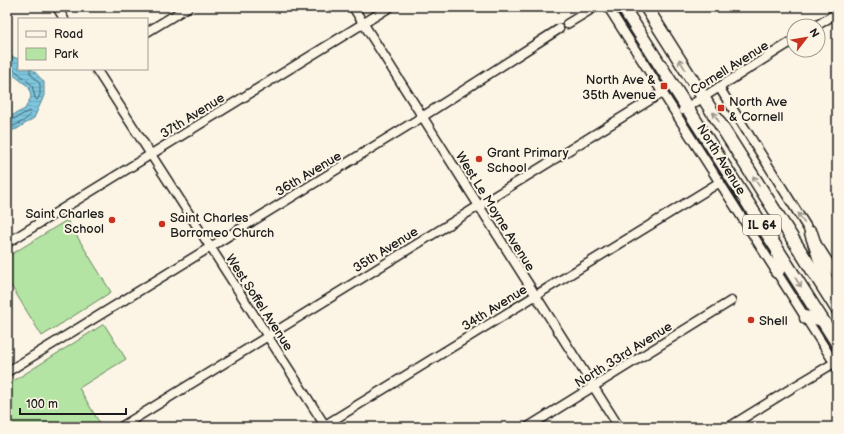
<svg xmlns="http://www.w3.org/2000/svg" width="844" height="434" viewBox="0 0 844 434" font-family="'Balsamiq Sans',sans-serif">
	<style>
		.green { fill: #b3e4a3; stroke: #688060 }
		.water { fill: url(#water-rules); stroke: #568290 }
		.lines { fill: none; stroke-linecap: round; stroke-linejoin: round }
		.shore { stroke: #43606a; stroke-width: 1 }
		.street-casing { stroke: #1c1c1c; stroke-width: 11 }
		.primary-casing { stroke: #1c1c1c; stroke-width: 15 }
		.street { stroke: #fcf5e5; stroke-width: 8 }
		.primary { stroke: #fcf5e5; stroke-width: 12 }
		.oneway { stroke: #97938b }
		.poi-dot { fill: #c8321e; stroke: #fcf5e5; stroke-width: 1.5 }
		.labels { text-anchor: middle; stroke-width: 4; stroke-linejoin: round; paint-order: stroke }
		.shield { fill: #fcf5e5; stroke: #5f5d58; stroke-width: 1 }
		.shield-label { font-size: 12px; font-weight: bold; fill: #1c1c1c }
		.street-label { font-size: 13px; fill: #1c1c1c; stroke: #fcf5e5 }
		.poi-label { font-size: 13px; fill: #1c1c1c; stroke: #fcf5e5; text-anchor: start }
	</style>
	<defs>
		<pattern id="water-rules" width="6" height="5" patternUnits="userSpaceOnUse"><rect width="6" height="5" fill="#7dc6de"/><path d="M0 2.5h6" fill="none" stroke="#6baabe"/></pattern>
	</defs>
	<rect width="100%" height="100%" fill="#fcf5e5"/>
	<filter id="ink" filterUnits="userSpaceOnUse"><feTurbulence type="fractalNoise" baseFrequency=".025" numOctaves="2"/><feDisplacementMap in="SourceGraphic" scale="8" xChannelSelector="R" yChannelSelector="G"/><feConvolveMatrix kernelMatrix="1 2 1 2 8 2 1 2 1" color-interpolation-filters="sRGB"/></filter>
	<g filter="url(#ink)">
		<!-- green -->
		<g class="green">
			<path d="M67,220l44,72 -69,44 -35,-57v-22z"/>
			<path d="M104,324l22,35 -47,29 23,39h-95v-42z"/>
		</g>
		<!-- water -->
		<path class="water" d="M7,55l12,4v10h13l12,13v14l-10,22 -17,11 -10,3v-14l18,-9 6,-12 -2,-10 -22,-17z"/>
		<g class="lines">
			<!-- shore -->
			<g class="shore">
				<path d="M7,67l5,1 20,17 3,13 2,2 3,-5v-11l-10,-11v-4"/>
				<path d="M7,121h3l19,-10 2,1c-2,8 -16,14 -24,16"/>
			</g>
			<defs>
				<g id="street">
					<path d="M57,7l7,12"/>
					<path d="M353,7l266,420"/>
					<path d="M608,7l229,360"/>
					<path d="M567,24l28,-17"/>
					<path d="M816,26l21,-13"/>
					<path d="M147,32l41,-25"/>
					<path d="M96,69l230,358"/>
					<path d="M719,87l94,150"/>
					<path d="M683,110l111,-70"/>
					<path d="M7,243l383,-236"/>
					<path d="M819,247l18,28"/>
					<path d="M7,372l415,-255 137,-88"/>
					<path d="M121,427l542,-335"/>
					<path d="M322,427l398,-245"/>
					<path d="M528,427l203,-126"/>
					<path d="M729,427l58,-36 47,-28"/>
				</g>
				<g id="primary">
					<path d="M623,7l214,336"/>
					<path d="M646,7l191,302"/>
					<path d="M811,233l18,54"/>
					<path d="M777,272c5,-6 3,-11 1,-18"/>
					<path d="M806,318l6,-1 10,3"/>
				</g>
			</defs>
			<!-- street casing -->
			<use href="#street" class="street-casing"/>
			<!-- primary casing -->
			<use href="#primary" class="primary-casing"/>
			<!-- street -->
			<use href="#street" class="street"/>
			<!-- primary -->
			<use href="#primary" class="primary"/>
		</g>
		<!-- one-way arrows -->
		<defs><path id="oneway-shaft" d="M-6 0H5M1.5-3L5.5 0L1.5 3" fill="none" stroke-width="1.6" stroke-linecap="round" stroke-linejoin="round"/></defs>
		<g class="oneway">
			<use href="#oneway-shaft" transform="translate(682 64) rotate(-122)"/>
			<use href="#oneway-shaft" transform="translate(716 117) rotate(-122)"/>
			<use href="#oneway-shaft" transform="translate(756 181) rotate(-122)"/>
			<use href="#oneway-shaft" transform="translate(801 218) rotate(-122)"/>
			<use href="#oneway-shaft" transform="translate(798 282) rotate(57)"/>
		</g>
	</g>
	<!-- markers -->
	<g class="poi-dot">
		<rect x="660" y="82" width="8" height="8" rx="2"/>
		<rect x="717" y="104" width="8" height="8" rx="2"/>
		<circle cx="479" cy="159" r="4"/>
		<circle cx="112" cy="220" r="4"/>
		<circle cx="162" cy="224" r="4"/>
		<circle cx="751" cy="320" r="4"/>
	</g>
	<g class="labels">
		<!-- shield labels -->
		<rect class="shield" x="743" y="215" width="38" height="20" rx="3"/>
		<g class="shield-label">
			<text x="762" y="229">IL 64</text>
		</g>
		<!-- street labels -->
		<g class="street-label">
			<text transform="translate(729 67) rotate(-32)" y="5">Cornell Avenue</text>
			<text transform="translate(192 115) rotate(-32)" y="5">37th Avenue</text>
			<text transform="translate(722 159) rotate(58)" y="5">North Avenue</text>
			<text transform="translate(308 173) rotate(-31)" y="5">36th Avenue</text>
			<text transform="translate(496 211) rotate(58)" y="5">West Le Moyne Avenue</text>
			<text transform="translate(385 249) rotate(-32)" y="5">35th Avenue</text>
			<text transform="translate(260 302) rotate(57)" y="5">West Soffel Avenue</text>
			<text transform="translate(494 307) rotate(-32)" y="5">34th Avenue</text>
			<text transform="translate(623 354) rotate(-32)" y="5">North 33rd Avenue</text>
		</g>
		<!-- poi labels -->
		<g class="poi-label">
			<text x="656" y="84" text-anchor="end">North Ave &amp;<tspan x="656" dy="15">35th Avenue</tspan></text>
			<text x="729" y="106">North Ave<tspan x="729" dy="15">&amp; Cornell</tspan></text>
			<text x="487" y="157">Grant Primary<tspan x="487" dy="15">School</tspan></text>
			<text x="104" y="218" text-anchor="end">Saint Charles<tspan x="104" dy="15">School</tspan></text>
			<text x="170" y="222">Saint Charles<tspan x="170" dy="15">Borromeo Church</tspan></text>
			<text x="759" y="325">Shell</text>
		</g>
	</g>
	<!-- margin -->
	<rect width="844" height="434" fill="none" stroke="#fcf5e5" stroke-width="24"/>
	<rect x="12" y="12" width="820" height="410" fill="none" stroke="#1c1c1c" stroke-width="1.5" filter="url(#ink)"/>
	<!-- legend -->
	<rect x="18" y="18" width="130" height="52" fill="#fcf5e5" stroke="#a29e95"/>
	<rect x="26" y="31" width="20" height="6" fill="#fcf5e5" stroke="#a29e95"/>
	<text x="54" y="38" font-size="12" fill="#1c1c1c">Road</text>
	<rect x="26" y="48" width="20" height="12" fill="#b3e4a3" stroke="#a29e95"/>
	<text x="54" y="58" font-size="12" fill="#1c1c1c">Park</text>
	<!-- north arrow -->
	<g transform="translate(806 38) rotate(59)"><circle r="19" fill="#fcf5e5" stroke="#a29e95"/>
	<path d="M0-3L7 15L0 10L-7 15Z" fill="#c8321e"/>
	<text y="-6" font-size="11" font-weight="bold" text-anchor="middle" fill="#1c1c1c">N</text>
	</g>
	<!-- scale -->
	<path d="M20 408v6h106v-6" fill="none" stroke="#1c1c1c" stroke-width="2"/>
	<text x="26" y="408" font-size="12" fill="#1c1c1c" stroke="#fcf5e5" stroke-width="3" paint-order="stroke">100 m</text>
</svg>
